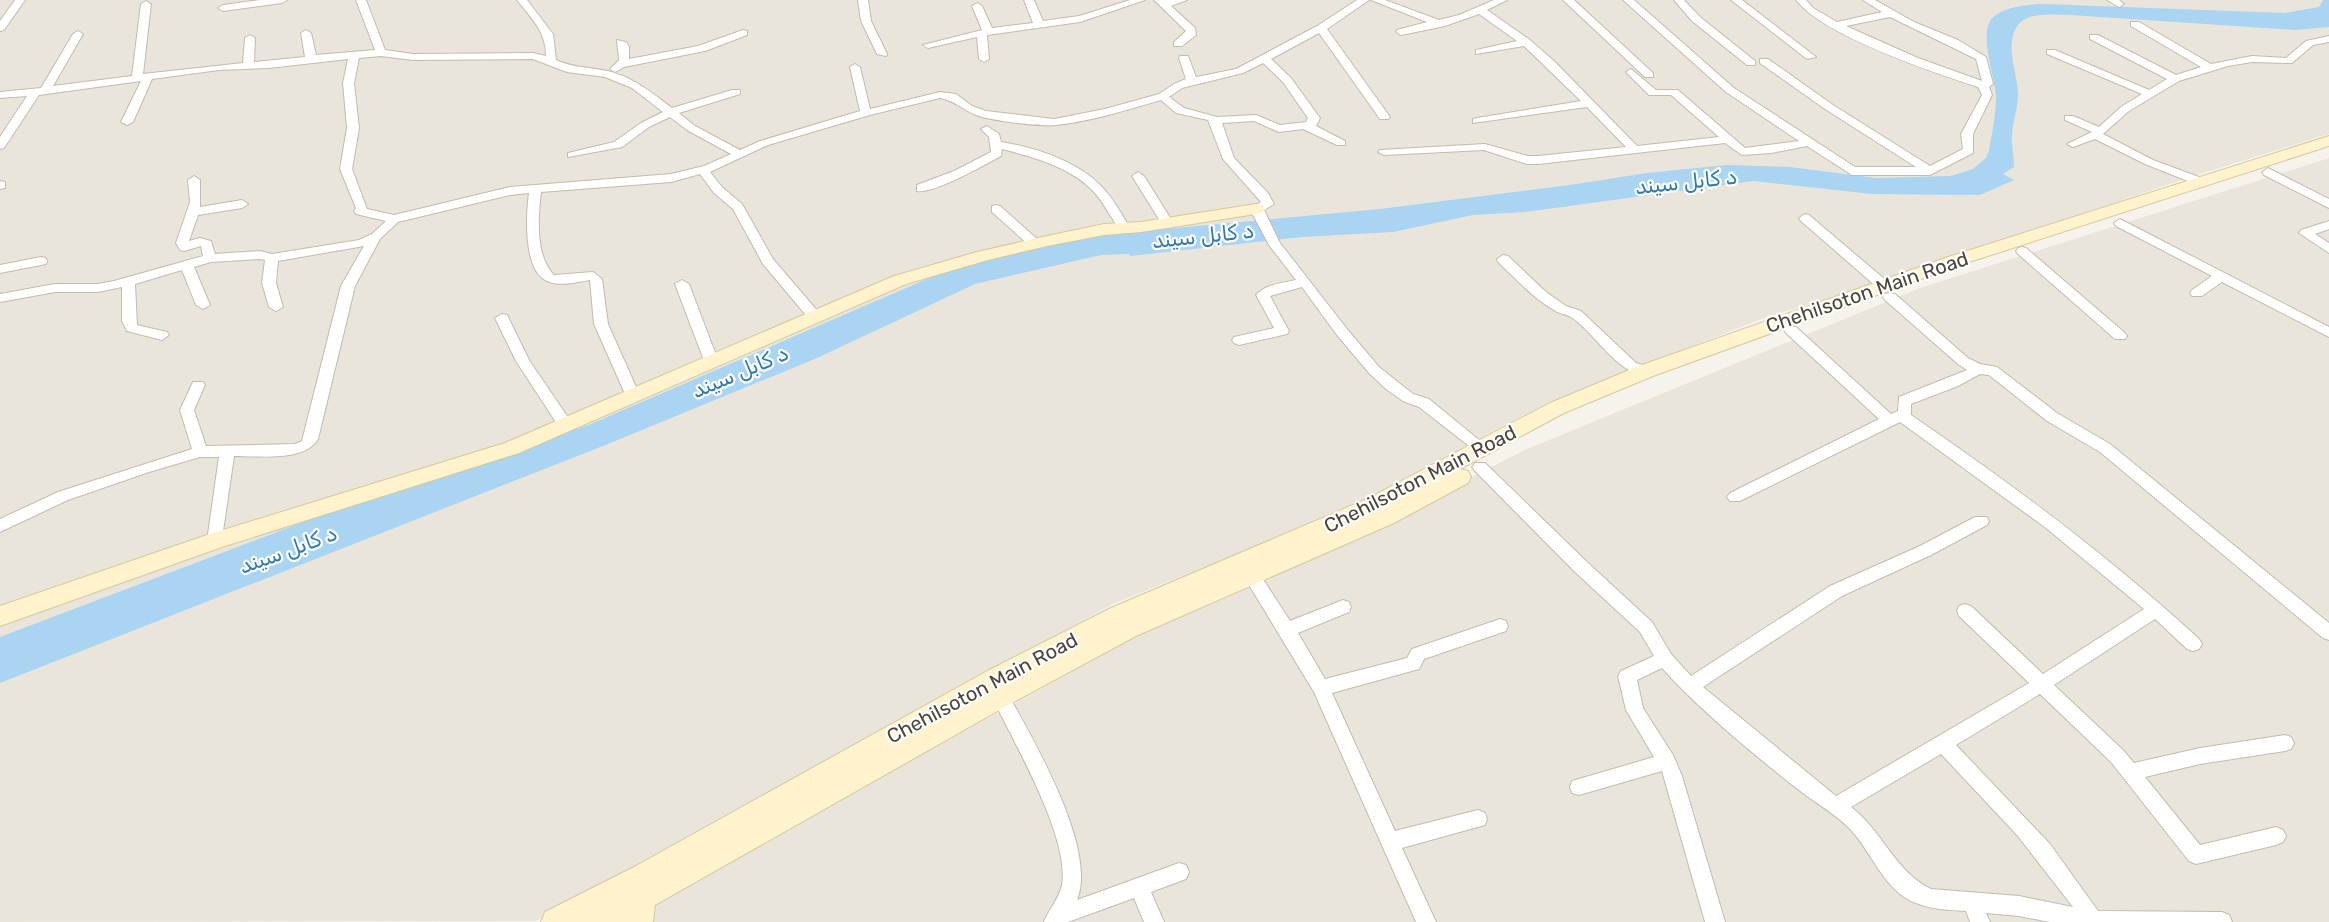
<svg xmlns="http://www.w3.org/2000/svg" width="2329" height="922" viewBox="0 0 2329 922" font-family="Rubik,Vazirmatn,sans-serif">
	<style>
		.residential { fill: #eae5da }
		.water { fill: #a9d4f2 }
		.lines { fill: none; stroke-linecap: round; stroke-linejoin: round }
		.street-casing { stroke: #c2bbae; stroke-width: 2 }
		.secondary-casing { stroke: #d6c79b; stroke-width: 2 }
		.street { fill: #fff; fill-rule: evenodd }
		.secondary { fill: #fff3cd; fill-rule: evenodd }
		.labels { text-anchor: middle; stroke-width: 4.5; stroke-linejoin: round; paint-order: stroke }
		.street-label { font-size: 20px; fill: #4b4439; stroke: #fff }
		.water-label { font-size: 21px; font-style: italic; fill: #2e7ab2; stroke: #fff }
	</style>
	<rect width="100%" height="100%" fill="#f6f3ec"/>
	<!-- residential -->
	<g class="residential">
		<path d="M0,0h2329v134l-139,43 -300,103 -126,38 -217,85 -211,111 -221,89 -579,318 -536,1z"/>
		<path d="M2329,158v764h-1711l518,-285 134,-59 257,-129 393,-161z"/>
	</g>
	<!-- water -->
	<path class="water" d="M2323,0h6v27l-33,3 -225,-15c-15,0 -43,-4 -53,10 -15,21 1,50 0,73 -1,12 -5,24 -6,36 -1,11 2,22 2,33l-11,7 11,6 -34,15h-10l-98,-1 -119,-13 -228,31 -52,3 -80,17 -91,5 -172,19 -1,-2 -28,1 -126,29 -158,74 -209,86 -608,239v-46l335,-127 256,-86 366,-158 144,-31 279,-26 190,-24 77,-12 80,-8 63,2 86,11 75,-2 22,-7 13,-11 3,-7c3,-18 7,-36 7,-55 -1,-19 -15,-56 -7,-73 7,-16 40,-19 55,-19l241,9 34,-6z"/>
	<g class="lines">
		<defs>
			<g id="street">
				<path d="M15,0h10l-21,30 -4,1v-10z"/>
				<path d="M260,0h27l-5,3 -59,8 -5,-3 5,-3z"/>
				<path d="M356,0h10l19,50 28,4 120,-1 13,3c0,-25 -15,-38 -29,-56h10l26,34 3,26c17,8 33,7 51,11 25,5 45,22 65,37l60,-18h8v4l-61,19 16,13 45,24 20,-9 100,-30 -10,-44 5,-3 5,3 10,42 70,-17 16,2 16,12 14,5 68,8 51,-10 54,-15 15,-10 12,-5 -7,-21 1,-2h8l8,21 40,-8 81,-43 40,-26h12l-42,29 63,88 -2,2h-8l-61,-86 -48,26 20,19 29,40 -4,8 29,15v4h-8l-34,-16 -24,3 -25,-11 -32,2 12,35 34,35 6,11 -10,6 16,33 67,86 32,38 34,27 16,5 61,50 -2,4h-10l-59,-46 -16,-6 -17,-12 -17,-16 -32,-38 -35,-48 -32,9 19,35 -2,3 -48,11 -5,-2 -2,-3 2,-3 40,-9 -18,-33c10,-11 27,-12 40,-15l-27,-35 -19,-36 11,-7 -38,-43 -15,-39 -32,-7 -15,-13c-34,10 -69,21 -105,25 -15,2 -58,-4 -74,-8 -16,-4 -27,-17 -42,-19l-70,17 -102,30 -58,27 12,15 20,17 31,55 47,55 2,3 -2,3h-10l-47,-56 -30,-55 -19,-16 -14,-19 -29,8 -130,10c-3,25 -6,64 13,83l39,-3 9,7 6,45 32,72 -7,5 -7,-5 -32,-72 -4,-44c-14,2 -30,7 -43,1 -24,-10 -21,-67 -18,-88l-19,2 -112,27 -18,17 -25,47 -37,153c-13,23 -60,17 -84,17l-13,89 -6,2 -6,-2 -2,-4 12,-84h-19l-51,15 -81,28 -68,32v-13l58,-27 134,-43 -12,-39 13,-28h10l2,3 -11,25 12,36 89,-2 7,-3 39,-155 23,-40 -86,15 -2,22 7,24 -7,4 -7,-4 -7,-24 3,-23 -5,-1 -49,3 -17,5 16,38 -7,4 -7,-4 -14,-35 -47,14 2,41 30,7 2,3 -7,5 -35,-9 -5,-10v-34l-24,5h-43l-55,10v-8l55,-10h43l16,-3 89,-25 -2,-10 -17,5 -4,-1 -4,-7 14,-41 -2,-22 6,-4 6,4v27l42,-7 6,4 -6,4 -44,7 -9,26 11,-3 11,3 4,13 45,-3 12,3 87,-14 13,-6 14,-13 -30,-7 -2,-3 2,-3 -16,-39 7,-41 -4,-45 5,-24 -79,9 -50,2 -67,9 -19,43 -6,3 -6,-3 20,-41 -102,14 -35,53 -4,1v-12l27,-41 -27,2v-6l41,-4 32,-54 5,-3 5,3 -30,52 79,-10 9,-72 5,-3 5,3 -8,70 100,-11 2,-25 5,-3 5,3 -1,24 51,-5 -4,-24 5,-3 5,3 5,22 59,-5zM381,56l32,4 120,-1 34,13 38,5 27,11 31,24 -22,11 -27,19 -46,11v4l54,-10 27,-20 21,-10 17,13 44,24 -27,12 -33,8 -161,13 -116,28 -27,-6 -15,-40 7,-41 -5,-45 5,-25zM1263,63l20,19 25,36 -2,4 -26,3 -24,-10 -39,2 -33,-9 -15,-11 13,-9 61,-15z"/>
				<path d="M858,0h10l3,21 16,33 -1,2 -9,-2 -16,-33z"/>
				<path d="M1024,0h10l9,21 36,-5 51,-16h15l-65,22 -93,13 2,24 -5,3 -5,-3 -2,-22 -49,11 -5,-3 59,-15 -10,-24 5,-3 5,3 10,22 41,-5z"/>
				<path d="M1154,0h33l-16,6 24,22 1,7 -14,11h-8v-4l12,-11z"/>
				<path d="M1371,0h14l54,20 20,-5 35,-15h13l-20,10 43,30 25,22 82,84 82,-9 -48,-42h-22l-23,-23 5,-3 25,21h22l67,58 54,-7 -73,-49 -103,-92h11l100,88 121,79h61l-91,-58 -65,-46v-4h8l65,46 97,61 33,-17 -2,-15 21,-39 -4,-8c-46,-15 -154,-51 -182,-87h10l7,8 24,14 45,-10 -19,-12h12l39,22 44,18 28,17 7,27 -4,3 3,8 -19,39v19l-43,22h-78l-45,-29 -36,7 -29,2 -17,-12 -187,21h-11l-43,-14 -100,5 -6,-3 2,-2 105,-6 43,12h10l88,-9 -39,-40 -114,16v-4l4,-1 104,-17 -57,-55 -48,8v-4l41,-9 -38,-27 -34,12 -44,9 -5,-3 1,-2 30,-8zM1890,17l86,42 6,22 -64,-23 -72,-32z"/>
				<path d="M1563,0h11l79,73v4h-8z"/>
				<path d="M1674,0h10l16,17 55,44v4h-8l-55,-44z"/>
				<path d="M1731,0h11l74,57 -9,2z"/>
				<path d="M2107,0h12l5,4 -5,3z"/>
				<path d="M2131,22h8l72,42 41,-8 34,2 20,-17 23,-5v6l-16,3 -21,18 -40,-1 -24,4 -49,15 -50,30 -26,23 50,26 54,20 2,3 -6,4 -58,-23 -50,-25 -22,8 -6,-3 25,-12 -27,-12v-4h8l26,11 22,-20 21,-13 -95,-40v-4h8l94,40 18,-11 -77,-40v-4h8l78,40 25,-8 -70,-41z"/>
				<path d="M743,30l4,1v4l-42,16 -81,16 -9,5 -5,-3 9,-9 -2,-20 9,2 3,5v12l69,-13z"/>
				<path d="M987,126l12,8 2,8c33,5 75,19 98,42 13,12 21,28 30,42l-2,3h-8c-8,-12 -15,-25 -24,-36 -21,-24 -58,-35 -89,-43l-4,-1 -1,7c-17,9 -67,38 -84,35v-6l37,-14 37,-19 -2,-15 -8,-8z"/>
				<path d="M2268,168l61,31v9l-65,-33 -2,-3z"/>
				<path d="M1138,172l6,4 30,48 -2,3 -4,1 -6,-4 -30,-48z"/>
				<path d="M0,181l5,1v6l-5,1z"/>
				<path d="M996,205l4,1 38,34 2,3 -2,3h-8l-38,-34v-6z"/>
				<path d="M1805,214l4,1 80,68 2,3 -2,3h-10l-78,-68 -2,-3z"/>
				<path d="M2120,219l209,108v10l-107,-55 -20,14h-10l-2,-3 2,-3 20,-14 -96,-50 -2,-3z"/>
				<path d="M2329,221v8l-14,5 14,9v10l-30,-20 2,-3z"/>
				<path d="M2022,247l4,1 99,85 2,3 -2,3h-10l-97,-85 -2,-3 2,-3z"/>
				<path d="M1503,255l5,1 38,36 20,14 15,5 55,52 15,5 2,3 -2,3c-29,8 -58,-44 -80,-57 -5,-3 -12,-3 -17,-7 -21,-12 -38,-31 -56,-48l-1,-3z"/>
				<path d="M41,257l5,1 1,3 -1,3 -46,9v-8z"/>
				<path d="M682,280l7,4 30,79 -2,3h-10l-2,-3 -30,-79z"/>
				<path d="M1890,293l5,1 73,64 12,6 17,3 60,46 53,31 219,179v17l-6,-2 -223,-186 -53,-31 -58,-46 -9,-1 -22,12 -47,18v11c101,69 199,142 288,224l3,5 -3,5 -6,2 -6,-2 -32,-30 -101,66 69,65 11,13 66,-15 85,-13 6,2 3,6 -3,6 -6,2 -85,13 -55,13 55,68 76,-18 7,3 3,6 -3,6 -7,3 -80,19 -7,-3 -78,-99 -71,-68 -84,51 94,99 48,67 124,1 7,3 3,7h-182l-31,-6 -33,-3 4,9h-20l-4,-11c-22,-1 -43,-2 -62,-14 -23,-16 -35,-48 -54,-68 -14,-15 -35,-26 -51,-39 -45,-35 -99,-80 -137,-122l-25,12 6,28 30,47 9,21 43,146h-20l-43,-151 -83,24 -7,-2 -2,-6 2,-6 82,-24 -28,-47 -8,-34 3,-5 33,-15 -14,-24 -65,-60 -100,-101 -3,-4 3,-4h10l102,99 65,60 19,32 20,22 139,-90 90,-40 55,-29h12l2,4 -2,4 -56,30 -89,41 -139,91 133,109 193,-113 -70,-67 -2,-5 2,-5 6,-2 6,2 72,68 101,-65 -98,-81 -146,-106 -160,79h-10l-3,-4 3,-4 149,-74 -93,-86 -2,-3 2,-3h10l95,87 7,-3 1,-14 68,-27 -9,-6 -73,-64 -2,-3 2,-3zM1941,754l76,81 56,72 -54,-11 -88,-7c-36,-17 -49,-59 -80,-82z"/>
				<path d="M502,314l5,1 22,45 42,62 2,4 -2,4h-10l-45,-69 -21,-43z"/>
				<path d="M1251,569l6,1 33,51 53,-21 6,2 2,5 -2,5 -51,21 27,46 82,-21 5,-9 88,-30 6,2 2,5 -2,5 -82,28 -5,10 -87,24 63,138 83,-21 7,3 2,6 -2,6 -83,23 34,74h-20l-102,-230 -71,-117 2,-5z"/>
				<path d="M1001,689l6,3c25,46 91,157 70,208l102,-37 7,2 3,7 -3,7 -35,13 13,30h-20l-10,-24 -66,24h-24c5,-13 15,-23 18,-37 8,-48 -49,-144 -70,-188l3,-5z"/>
			</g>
			<g id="secondary">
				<path d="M2329,136v10l-369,119 -307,111 -89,37 -104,56 8,2 3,6 -3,6 -74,40 -258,113 -126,68 -355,201 -2,17h-112l4,-10 89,-45 355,-197 122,-62 256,-109 183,-96 89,-37 309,-109z"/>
				<path d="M1256,204l6,1 3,4 -3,4 -121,19 -37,3 -57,11 -59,14 -82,24 -387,169 -297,94 -222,79v-20l207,-71 298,-92 389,-167 83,-24 70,-16 57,-12 37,-2z"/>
			</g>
		</defs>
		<!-- street casing -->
		<use href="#street" class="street-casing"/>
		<!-- secondary casing -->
		<use href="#secondary" class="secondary-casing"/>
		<!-- street -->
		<use href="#street" class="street"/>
		<!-- secondary -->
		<use href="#secondary" class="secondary"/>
	</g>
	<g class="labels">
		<!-- street labels -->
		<g class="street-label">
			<text transform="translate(1867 292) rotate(-19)" y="7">Chehilsoton Main Road</text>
			<text transform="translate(1420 479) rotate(-27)" y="7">Chehilsoton Main Road</text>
			<text transform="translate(982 688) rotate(-28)" y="7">Chehilsoton Main Road</text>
		</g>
		<!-- water labels -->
		<g class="water-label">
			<text transform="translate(1686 182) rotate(-6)" y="7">د کابل سيند</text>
			<text transform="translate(1203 236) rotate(-6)" y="7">د کابل سيند</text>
			<text transform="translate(740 372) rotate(-23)" y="7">د کابل سيند</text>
			<text transform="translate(288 550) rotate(-20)" y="7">د کابل سيند</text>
		</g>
	</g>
</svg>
